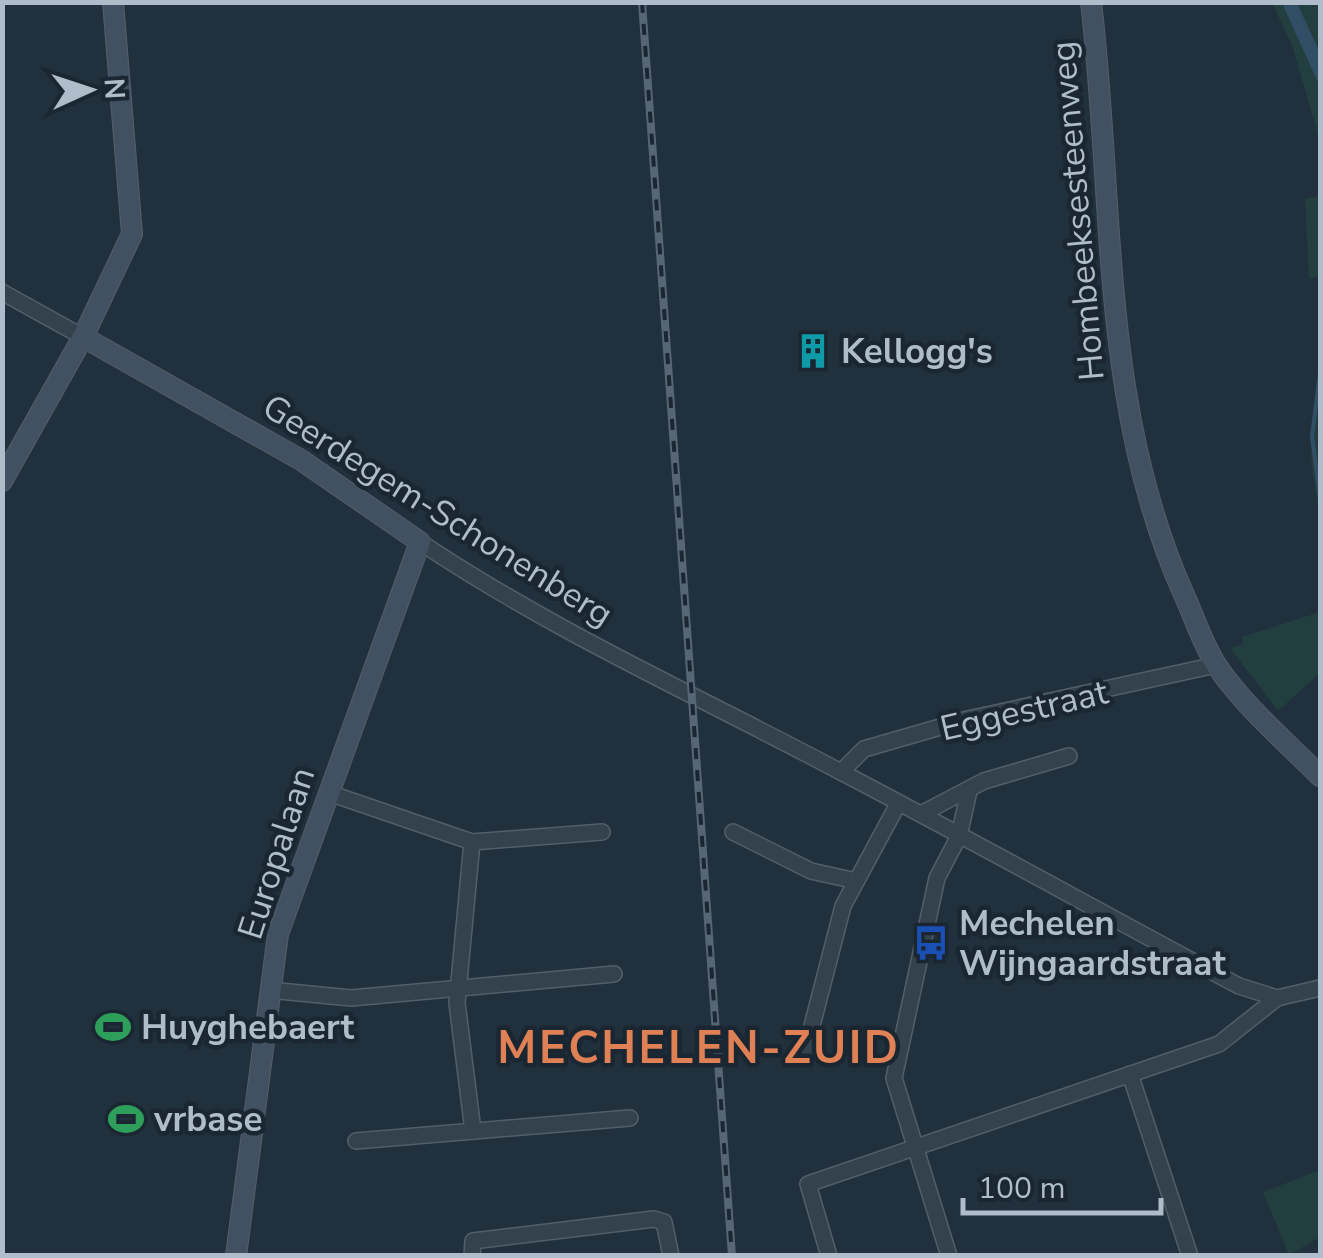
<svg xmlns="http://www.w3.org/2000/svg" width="1323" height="1258" viewBox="0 0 1323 1258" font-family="'Nunito Sans',sans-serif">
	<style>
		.green { fill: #223e3e }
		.water { fill: #324e67 }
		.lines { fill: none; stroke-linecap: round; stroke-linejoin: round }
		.stream { stroke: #324e67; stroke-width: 4 }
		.street-casing { stroke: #525f6b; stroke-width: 18 }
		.secondary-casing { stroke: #525f6b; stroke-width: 22 }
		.street { stroke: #34424d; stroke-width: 15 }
		.secondary { stroke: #425161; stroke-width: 20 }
		.rail-casing { stroke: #566675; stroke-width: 8 }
		.rail { stroke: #1a2732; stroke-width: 4; stroke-dasharray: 11; stroke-linecap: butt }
		.labels { text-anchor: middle; stroke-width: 9; stroke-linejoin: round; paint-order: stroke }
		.street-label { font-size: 35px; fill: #afbcc9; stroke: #1a2732 }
		.poi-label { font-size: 35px; font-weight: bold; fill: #afbcc9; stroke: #1a2732; text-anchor: start }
		.district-label { font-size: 45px; font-weight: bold; letter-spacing: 2.5px; fill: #df8155; stroke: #1a2732 }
	</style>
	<rect width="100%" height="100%" fill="#20303d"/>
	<!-- green -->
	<g class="green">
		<path d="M1272,3h48v138l-28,-96z"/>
		<path d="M1320,196v81l-11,2 -4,-80z"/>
		<path d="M1320,363v146c-15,-49 -8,-96 0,-146z"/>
		<path d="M1320,612v61l-42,38 -48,-63 13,-4 -1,-7z"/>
		<path d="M1320,1170v67l-31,18 -26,-63z"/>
	</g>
	<!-- water -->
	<path class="water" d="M1282,3h15l23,50v34z"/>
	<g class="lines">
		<!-- stream -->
		<path class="stream" d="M1320,373l-8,63 8,61"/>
		<defs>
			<g id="street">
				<path d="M2,292l81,45"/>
				<path d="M420,542c133,89 278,154 419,229 134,70 267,144 400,215l38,12 43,-10"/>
				<path d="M841,772l23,-23 104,-30 248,-54"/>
				<path d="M329,793l143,49 130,-10"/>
				<path d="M921,814l63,-33 85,-25"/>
				<path d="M733,832l78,39 45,10"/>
				<path d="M472,842l-15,161 16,128"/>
				<path d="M269,990l82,8 263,-24"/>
				<path d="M806,1049l37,-143 55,-102"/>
				<path d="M1130,1074l60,182"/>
				<path d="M356,1141l274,-23"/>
				<path d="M472,1256l1,-15 181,-22 10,3 7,34"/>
				<path d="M829,1256l-21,-72 411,-140 58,-46"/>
				<path d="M949,1256l-55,-178 43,-200 22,-42 10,-45"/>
			</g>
			<g id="secondary">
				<path d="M1091,2c24,202 8,405 94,595 10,22 18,48 32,69 27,40 69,76 103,110"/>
				<path d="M83,337l218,123 119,82 -142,392 -42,322"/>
				<path d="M2,481l81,-144 49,-103 -19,-232"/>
			</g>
		</defs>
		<!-- street casing -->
		<use href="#street" class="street-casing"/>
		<!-- secondary casing -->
		<use href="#secondary" class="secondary-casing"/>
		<!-- street -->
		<use href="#street" class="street"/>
		<!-- secondary -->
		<use href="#secondary" class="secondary"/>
		<defs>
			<path id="rail" d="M642,2l90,1254"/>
		</defs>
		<!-- rail casing -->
		<use href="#rail" class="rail-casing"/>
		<!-- rail -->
		<use href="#rail" class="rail"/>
	</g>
	<!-- icons -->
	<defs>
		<symbol id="building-bare" viewBox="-9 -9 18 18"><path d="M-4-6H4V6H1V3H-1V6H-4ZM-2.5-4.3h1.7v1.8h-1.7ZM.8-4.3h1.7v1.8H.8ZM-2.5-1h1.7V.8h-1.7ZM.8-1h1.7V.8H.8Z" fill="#0f9aa8" stroke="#1a2732" stroke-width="2.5" paint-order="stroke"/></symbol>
		<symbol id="bus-bare" viewBox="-9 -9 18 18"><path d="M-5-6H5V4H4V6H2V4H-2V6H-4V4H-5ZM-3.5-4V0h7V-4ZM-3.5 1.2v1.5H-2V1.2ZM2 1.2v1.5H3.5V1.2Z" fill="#1a4fb4" stroke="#1a2732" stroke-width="2.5" paint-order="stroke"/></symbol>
		<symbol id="stadium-bare" viewBox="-9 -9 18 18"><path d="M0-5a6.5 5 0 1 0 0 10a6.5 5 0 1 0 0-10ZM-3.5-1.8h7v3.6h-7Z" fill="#2e9e5b" stroke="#1a2732" stroke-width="2.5" paint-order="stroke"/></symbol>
	</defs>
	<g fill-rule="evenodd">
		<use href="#building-bare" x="788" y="326" width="50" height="50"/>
		<use href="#bus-bare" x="906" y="918" width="50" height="50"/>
		<use href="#stadium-bare" x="88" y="1002" width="50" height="50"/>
		<use href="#stadium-bare" x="101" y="1094" width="50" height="50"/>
	</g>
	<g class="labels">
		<!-- street labels -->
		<g class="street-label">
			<text transform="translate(1077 211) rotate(-95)" y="12">Hombeeksesteenweg</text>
			<text transform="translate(438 510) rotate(32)" y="12">Geerdegem-Schonenberg</text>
			<text transform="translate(1024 710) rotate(-13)" y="12">Eggestraat</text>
			<text transform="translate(276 853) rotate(-72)" y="12">Europalaan</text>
		</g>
		<!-- poi labels -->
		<g class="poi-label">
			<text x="841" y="363">Kellogg's</text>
			<text x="959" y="935">Mechelen<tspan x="959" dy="40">Wijngaardstraat</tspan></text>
			<text x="141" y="1039">Huyghebaert</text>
			<text x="154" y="1131">vrbase</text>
		</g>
		<!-- district labels -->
		<g class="district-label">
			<text x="699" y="1063">MECHELEN-ZUID</text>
		</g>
	</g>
	<!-- border -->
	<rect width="1323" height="1258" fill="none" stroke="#afbcc9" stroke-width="10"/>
	<!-- north arrow -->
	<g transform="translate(90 90) rotate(87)" stroke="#1a2732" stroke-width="8" paint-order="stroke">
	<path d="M0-8L18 38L0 25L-18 38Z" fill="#afbcc9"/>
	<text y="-15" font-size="28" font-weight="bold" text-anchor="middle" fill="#afbcc9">N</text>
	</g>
	<!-- scale -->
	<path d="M963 1198v15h198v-15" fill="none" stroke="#afbcc9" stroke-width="5"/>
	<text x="978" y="1198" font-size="30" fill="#afbcc9" stroke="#1a2732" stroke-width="8" paint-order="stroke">100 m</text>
</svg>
